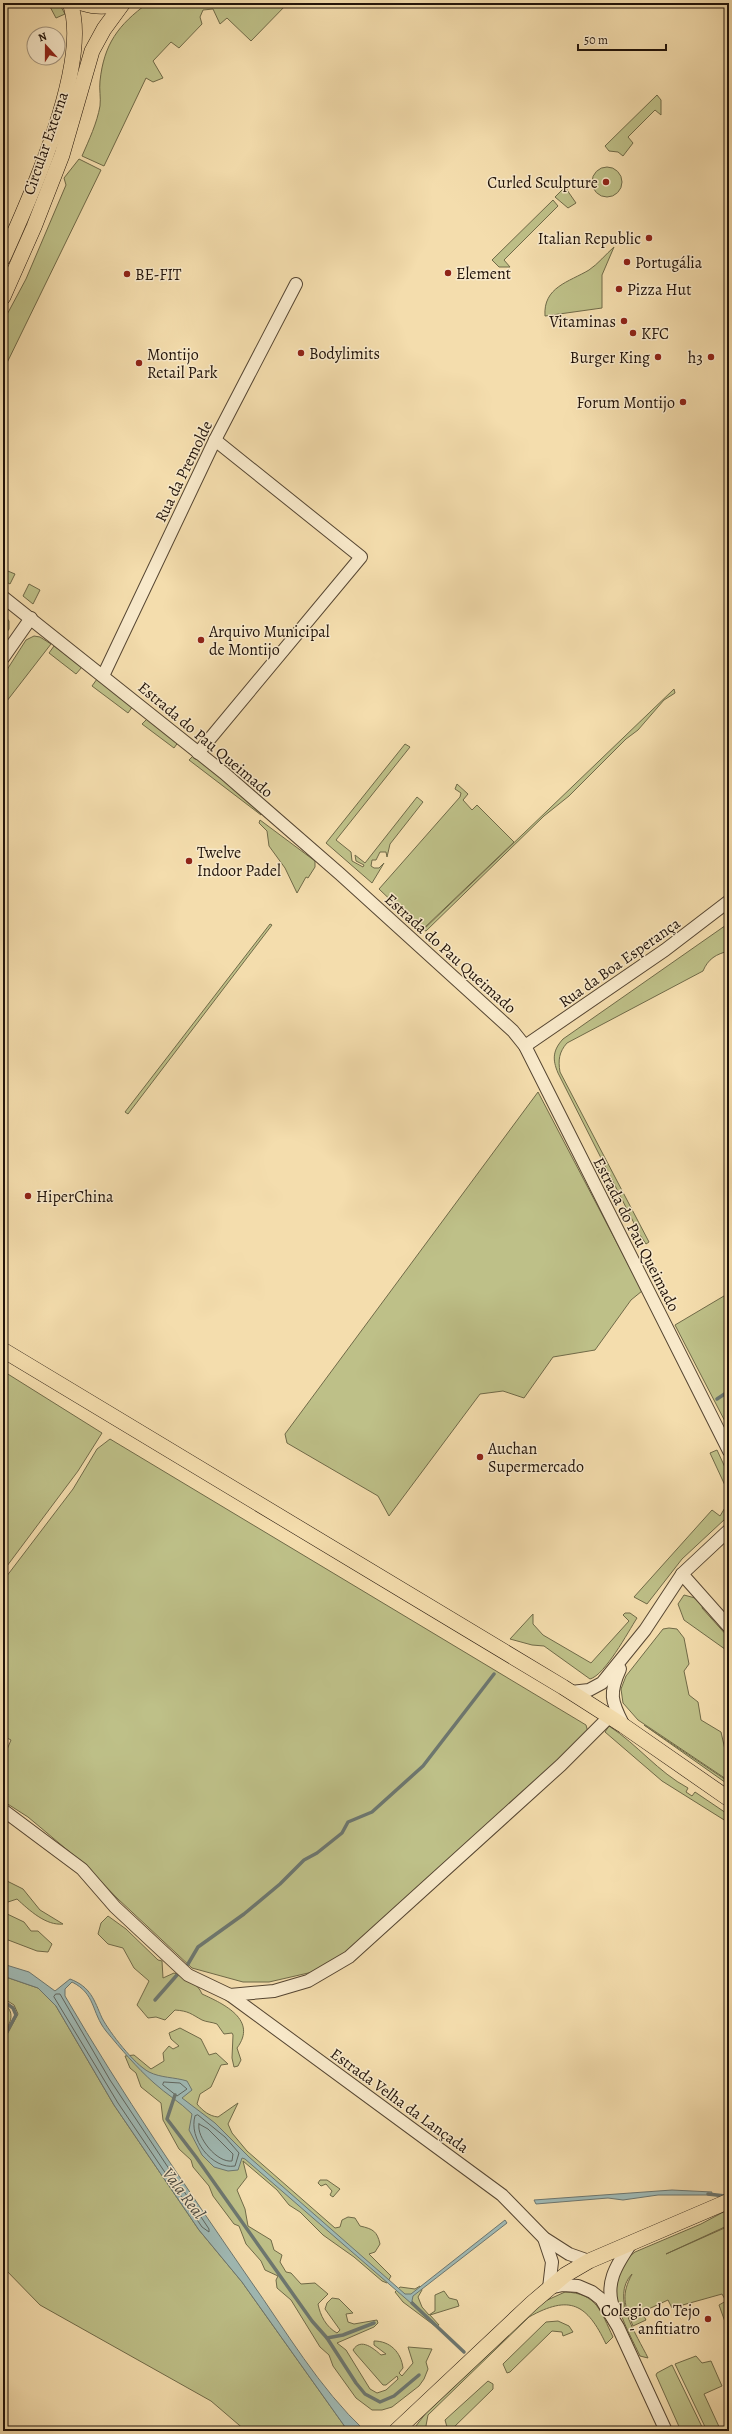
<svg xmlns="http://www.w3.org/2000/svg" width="732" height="2434" viewBox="0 0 732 2434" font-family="Alegreya,serif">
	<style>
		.green { fill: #bec088; stroke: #706a48 }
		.water { fill: #a0bab5; stroke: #6d7770 }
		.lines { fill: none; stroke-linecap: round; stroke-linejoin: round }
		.shore { stroke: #60665f; stroke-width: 1 }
		.stream { stroke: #6d7770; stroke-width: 3.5 }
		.minor-casing { stroke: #564632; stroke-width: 14 }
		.major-casing { stroke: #211309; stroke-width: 16 }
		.minor { stroke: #f8e9ca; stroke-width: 12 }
		.major { stroke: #f4ddad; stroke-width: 15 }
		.poi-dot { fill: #8f2418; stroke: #f8e9ca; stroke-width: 1.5 }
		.labels { text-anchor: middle; stroke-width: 3; stroke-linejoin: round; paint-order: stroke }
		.street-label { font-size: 16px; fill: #211309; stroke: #f8e9ca }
		.poi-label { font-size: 16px; fill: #211309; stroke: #f8e9ca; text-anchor: start }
		.water-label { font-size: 17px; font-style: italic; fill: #4d4d45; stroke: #f8e9ca }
	</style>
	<rect width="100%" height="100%" fill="#f4ddad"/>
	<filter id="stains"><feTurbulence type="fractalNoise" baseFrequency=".005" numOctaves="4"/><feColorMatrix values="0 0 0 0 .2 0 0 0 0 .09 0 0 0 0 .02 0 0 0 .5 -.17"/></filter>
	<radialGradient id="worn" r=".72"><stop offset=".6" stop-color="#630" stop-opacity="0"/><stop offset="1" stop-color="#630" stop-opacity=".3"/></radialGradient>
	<!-- green -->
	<g class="green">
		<path d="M48,3h11l6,11 -9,4z"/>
		<path d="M148,3h140l-37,38 -24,-23 -7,6 -7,-15 -10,1 -3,7 2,7 -23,24 -8,-6 -18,19 10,17 -10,4 -7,-4 -42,88 -22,-10c7,-16 15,-33 18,-50 1,-8 -1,-17 0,-25 4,-37 18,-56 48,-78z"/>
		<path d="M657,95l4,5v15l-6,-5 -27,27 5,6 -10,13 -5,-4 -9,-1 -4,-5z"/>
		<path d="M79,159l22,11 -98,201v-49l23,-43 40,-94 -2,-7z"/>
		<circle cx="607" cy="182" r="15"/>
		<path d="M567,185v5l9,13 -8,5 -13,-11z"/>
		<path d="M553,200l5,6 -54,54 6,7h-11l-7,-7z"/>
		<path d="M614,247l-12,28v33l-57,8c-2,-29 24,-34 44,-46 9,-6 17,-16 25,-23z"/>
		<path d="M3,569l12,5 -5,10 -7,-4z"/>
		<path d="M29,584l11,6 -7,14 -10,-8z"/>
		<path d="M3,613l6,8v8l-6,9z"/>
		<path d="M34,636l6,1 11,7 -48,62v-30l23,-36z"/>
		<path d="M54,646l28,21 -6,7 -27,-21z"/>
		<path d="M97,679l36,27 -5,7 -36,-27z"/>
		<path d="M674,689l1,4 -11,7 -26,30 -12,9 -57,57 -25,20 -118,115 -3,-1z"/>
		<path d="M148,718l31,23 -5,7 -32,-24z"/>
		<path d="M405,744l5,3 -74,93 15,12 1,9 11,6 1,-2 -8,-4 -1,-6 10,8 52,-66 6,5 -33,42 -3,13 -1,-5h-6l-4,8h-4l-1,6 3,2h5l5,-5 -12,20 -46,-40z"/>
		<path d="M195,754l68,58 -2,3 -72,-55z"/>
		<path d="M457,784l11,10 -5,6 9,10 5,-5 37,37 -92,88 -43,-41 81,-92 1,-4 -6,-4z"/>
		<path d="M260,820l55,41v6l-7,11 -2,-1 -9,16 -12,-25 -16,-22 -2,-15 -8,-8z"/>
		<path d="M729,923v28c-13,3 -21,8 -26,20l-136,72c-8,9 -9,17 -7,29l89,170 -3,2 -6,-9 -82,-162c-6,-14 -5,-23 5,-34z"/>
		<path d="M270,924l2,1 -144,189 -3,-2z"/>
		<path d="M538,1092l104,199 -11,9 -36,50 -42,7 -29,41 -21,-7 -23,3 -91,122 -11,-20 -91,-53 -2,-9z"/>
		<path d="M729,1293v136l-54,-104z"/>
		<path d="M3,1371l99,62 -24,38 -71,95 -4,2z"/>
		<path d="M110,1439l476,286 3,11 -241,215 -31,20 -48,11h-26l-51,-14 -74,-69 -34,-35 -56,-47 -25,-16v-42l8,-19 -8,-4v-155l70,-92 24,-40z"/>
		<path d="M717,1450l12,26v18l-19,-41z"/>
		<path d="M729,1501v11l-4,7 -43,40 -35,45 -13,-7 78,-87 8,6z"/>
		<path d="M684,1595l11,3 8,7 -1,3 27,30v14l-45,-32 -6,-16z"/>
		<path d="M625,1613h5l7,5c-9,14 -32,57 -47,61l-46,-33 -12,-1 -22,-6 23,-25v10l10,11 48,28 38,-42 -6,-6z"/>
		<path d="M669,1628l8,1 7,9 5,26 -5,7 5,24 9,7 3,18 20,12 8,35v14l-91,-61 -15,-17 -2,-14 5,-13 37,-47z"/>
		<path d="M644,1725l85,57v3z"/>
		<path d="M609,1726c29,19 49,46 79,62l-2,4 6,4 3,-4 34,23v8l-67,-42 -57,-49z"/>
		<path d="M3,1876l4,5 16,8 17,21 23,14c-17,2 -34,-14 -46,-25l-9,3 -5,-2z"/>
		<path d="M3,1912l21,10 7,9h7l14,13 -4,8 -11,-1 -34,-13z"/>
		<path d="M108,1916l18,13 32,31 4,1 1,17 11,-5c10,4 24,10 28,21 22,10 56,26 35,54l4,12 -3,6 -4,1 -2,-9 1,-23 -1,-2 -8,1 -7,-10c-5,-2 -11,-2 -15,-4 -11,-6 -13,-9 -27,-10l-10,10 -9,-3 -8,1 -11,-13 12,-24 -15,-13 -11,-20 -15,-4 -10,-10 3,-11z"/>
		<path d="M3,1976l35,12 18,18 58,99 85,125 43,52 106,149h-102l-35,-30 -171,-96 -37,-38v-225l15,-28 -4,-9 -11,-7z"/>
		<path d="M3,2003c13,9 8,20 0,31z"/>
		<path d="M180,2028l21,11 8,16 7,-2 12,11 -7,1 -10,22 -11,7 -3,10c6,7 12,12 21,13l20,-14 -10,21 4,9 15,18 88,77 5,-1 2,-7 6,-3 7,1 5,8c13,3 17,5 20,18l-5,8 -6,2 22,22 -4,7 -5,-2 -28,-24 -31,-22 -23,-23 -11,-7 -12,-15 -34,-29 4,16 -10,13 8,19 3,17 23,14 3,10 8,5 -2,7 6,10 5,1 10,11 14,-1 13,11 -10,10c2,11 8,23 19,29l3,-3 -15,-21 2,-6 5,-5 7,1 14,14 -7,1 2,8 6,2 23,-4 1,3 -4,4 -37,16 9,7 24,39 7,4 9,-3 12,-11 -1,-3 -11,9h-3l-27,-31 -3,-4c8,-13 21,-1 28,5l5,-1 -12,-9v-4c16,0 27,11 29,27l-4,5 3,3 11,-13 -5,-16 24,2 -6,13 2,7 -4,10 -5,7 -27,21 -10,3h-10l-16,-12 -23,-32 -4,-11 -9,-8 -29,-47 -14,-12 -1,-8 2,-4 -13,-6 -4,-9 -15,-17 -7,-18 -5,-2 -21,-28 -4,-10 -16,-19 -2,-7 -12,-11 -16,-29 -2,-17 -20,-16 -5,-14 -6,-5 -5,-12 9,-1 17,14 13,-8 -1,-8 6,-7 4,3 6,-3 -8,-7 -2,-6z"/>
		<path d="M320,2180h7l13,9 -7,8 -3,-2 2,-4 -6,-7 -5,2 -3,-3z"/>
		<path d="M729,2209v16l-63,29 63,-28v107l-10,-28 7,-4 -4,-7 -50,14 -4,-8 -26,12 4,8 -13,6c-9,-22 -12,-31 -1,-52 -22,23 5,61 16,84l-8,-2c-15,-32 -43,-76 -5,-104l66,-28z"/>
		<path d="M420,2286l2,4 -4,7 4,10 7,8 6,-4v-16l9,-4 5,7 8,2 2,6 -29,9 9,10 -4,1 -32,-24 -8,-10 5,-5 15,2z"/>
		<path d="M565,2292c32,1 36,20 48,45l-7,7c-19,-40 -36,-50 -77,-27l-101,98 -3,16h-13l17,-22 114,-107z"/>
		<path d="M558,2321l11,5 4,6 -10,4 -1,-4 -10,-1 -42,41 -3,1 -4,-9 43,-42z"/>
		<path d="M696,2356l6,7 9,-2 11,25 -18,8 17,37 8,-3v3h-22l-32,-67z"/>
		<path d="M672,2365l32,66h-23l-25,-56 1,-2z"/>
		<path d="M488,2381l5,3v5l-40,39 -6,-1 -2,-7z"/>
	</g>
	<!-- water -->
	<g class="water">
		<path d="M3,1964l26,8 26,19 15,-12c21,8 24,21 32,39 8,15 32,46 47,54 12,6 25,5 38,9l5,9 -10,8 33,25 34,34 156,137h6l94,-74 2,3 -94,73 -1,5 6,6 -6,-3 -167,-145 -3,-1 -4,12 -10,1 -14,-4 -12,-12 -13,-25 3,-16c-12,-12 -26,-20 -38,-31 -18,-16 -33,-34 -48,-52 -15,-19 -10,-37 -34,-49l-7,7v7c57,98 121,191 185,284 36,51 69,108 115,151h-17l-106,-149 -43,-52 -85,-125 -58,-99 -18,-18 -35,-12z"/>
		<path d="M672,2190l40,2 -1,3h-53l-35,5 -15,-2 -72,6 -2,-4z"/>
	</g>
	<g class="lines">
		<!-- shore -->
		<g class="shore">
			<path d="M56,1994h4l50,86 99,149v3l-7,-5 -84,-124 -64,-106z"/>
			<path d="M164,2082l16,1 7,6 -10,7 -14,-11z"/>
			<path d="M198,2115l27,22 14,16 -4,13c-23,4 -47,-28 -40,-50z"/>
			<path d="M199,2124l9,5 25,25 -1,7c-15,2 -36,-24 -33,-37z"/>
		</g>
		<!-- stream -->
		<g class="stream">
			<path d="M717,1399l12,-8"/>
			<path d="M188,1964l10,-17 46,-33 36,-30 24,-24 13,-7 25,-20 6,-11 24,-10 51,-46 71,-92"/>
			<path d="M155,2000l22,-25"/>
			<path d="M3,2001l10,7 3,7 -13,24"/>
			<path d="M175,2095l-8,24 29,38 116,164 15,17 16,-3 31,-12"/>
			<path d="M708,2194l17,2"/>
			<path d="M412,2303l52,49"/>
			<path d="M327,2338l29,45 9,11 15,8 14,-6 25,-21"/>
		</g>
		<defs>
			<g id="minor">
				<path d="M3,597l221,176 116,101 173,157 12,15 204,405"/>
				<path d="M3,658l28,-40"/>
				<path d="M103,676l112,-236 81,-156"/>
				<path d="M198,753l163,-196 -146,-117"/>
				<path d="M525,1046l140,-96 64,-49"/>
				<path d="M682,1574l47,53"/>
				<path d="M620,1669c-11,24 -9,32 3,55"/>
				<path d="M571,1692l18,-2 13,-7 43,-53 37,-56 47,-44"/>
				<path d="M3,1810l79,59 33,38 73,68 42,20 44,-4 34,-10 41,-24 212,-192 49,-49"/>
				<path d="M230,1995l272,200 42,43 25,16 20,7"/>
				<path d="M544,2238l8,24 -3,26 14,-3 15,1 14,6 9,7 17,28 48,104"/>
				<path d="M615,2312c-12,-27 1,-47 17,-70"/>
			</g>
			<g id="major">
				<path d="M82,3c13,4 24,5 37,0"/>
				<path d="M3,258c26,-57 89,-196 67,-255"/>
				<path d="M3,297l31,-70 28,-72 30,-104 12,-22 19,-26"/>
				<path d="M3,1350l560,337 61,39 105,73"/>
				<path d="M396,2431l136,-128 33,-28 24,-14 140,-60"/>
			</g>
		</defs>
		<!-- minor casing -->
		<use href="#minor" class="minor-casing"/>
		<!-- major casing -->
		<use href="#major" class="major-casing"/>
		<!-- minor -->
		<use href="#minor" class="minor"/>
		<!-- major -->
		<use href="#major" class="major"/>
	</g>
	<!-- markers -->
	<g class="poi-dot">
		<circle cx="606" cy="182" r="4"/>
		<circle cx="649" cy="238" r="4"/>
		<circle cx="627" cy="262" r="4"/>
		<circle cx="448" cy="273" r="4"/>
		<circle cx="127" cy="274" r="4"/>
		<circle cx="619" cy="289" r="4"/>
		<circle cx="624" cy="321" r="4"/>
		<circle cx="633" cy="333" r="4"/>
		<circle cx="301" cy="353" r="4"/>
		<circle cx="658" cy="357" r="4"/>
		<circle cx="711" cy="357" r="4"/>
		<circle cx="139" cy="363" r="4"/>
		<circle cx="683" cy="402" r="4"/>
		<circle cx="201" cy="640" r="4"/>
		<circle cx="189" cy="861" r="4"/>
		<circle cx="28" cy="1196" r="4"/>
		<circle cx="480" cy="1457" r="4"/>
		<circle cx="708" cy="2319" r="4"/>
	</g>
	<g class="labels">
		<!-- street labels -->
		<g class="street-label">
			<text transform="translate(45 143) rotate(-71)" y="6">Circular Externa</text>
			<text transform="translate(183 471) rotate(-64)" y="6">Rua da Premolde</text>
			<text transform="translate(206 739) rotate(40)" y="6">Estrada do Pau Queimado</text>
			<text transform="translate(451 953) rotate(42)" y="6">Estrada do Pau Queimado</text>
			<text transform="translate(619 962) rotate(-35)" y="6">Rua da Boa Esperança</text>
			<text transform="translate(637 1234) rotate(63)" y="6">Estrada do Pau Queimado</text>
			<text transform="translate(400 2100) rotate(36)" y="6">Estrada Velha da Lançada</text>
		</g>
		<!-- poi labels -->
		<g class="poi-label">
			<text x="598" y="188" text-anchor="end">Curled Sculpture</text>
			<text x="641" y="244" text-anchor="end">Italian Republic</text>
			<text x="635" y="268">Portugália</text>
			<text x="456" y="279">Element</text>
			<text x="135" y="280">BE-FIT</text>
			<text x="627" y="295">Pizza Hut</text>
			<text x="616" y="327" text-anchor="end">Vitaminas</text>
			<text x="641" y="339">KFC</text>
			<text x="309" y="359">Bodylimits</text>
			<text x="147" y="360">Montijo<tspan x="147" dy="18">Retail Park</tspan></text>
			<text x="650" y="363" text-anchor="end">Burger King</text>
			<text x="703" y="363" text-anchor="end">h3</text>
			<text x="675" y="408" text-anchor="end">Forum Montijo</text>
			<text x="209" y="637">Arquivo Municipal<tspan x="209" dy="18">de Montijo</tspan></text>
			<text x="197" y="858">Twelve<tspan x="197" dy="18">Indoor Padel</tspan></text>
			<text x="36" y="1202">HiperChina</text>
			<text x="488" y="1454">Auchan<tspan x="488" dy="18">Supermercado</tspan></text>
			<text x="700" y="2316" text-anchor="end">Colegio do Tejo<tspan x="700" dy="18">- anfitiatro</tspan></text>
		</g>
		<!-- water labels -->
		<g class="water-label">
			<text transform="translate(184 2193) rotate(53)" y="6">Vala Real</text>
		</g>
	</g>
	<!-- margin -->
	<rect width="732" height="2434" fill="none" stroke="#f4ddad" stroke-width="16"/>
	<rect x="4" y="4" width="724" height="2426" fill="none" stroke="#211309" stroke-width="2"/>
	<rect x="8" y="8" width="716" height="2418" fill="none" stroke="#211309"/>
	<!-- north arrow -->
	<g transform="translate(46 46) rotate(339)"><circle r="19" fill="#f8e9ca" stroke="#a2937d"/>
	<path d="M0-3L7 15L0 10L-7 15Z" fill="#8f2418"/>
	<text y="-6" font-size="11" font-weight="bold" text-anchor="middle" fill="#211309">N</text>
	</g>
	<!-- scale -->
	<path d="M578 44v6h88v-6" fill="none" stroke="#211309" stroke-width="2"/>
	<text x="584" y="44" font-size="12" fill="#211309" stroke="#f8e9ca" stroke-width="3" paint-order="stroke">50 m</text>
	<rect width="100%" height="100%" filter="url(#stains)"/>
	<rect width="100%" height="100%" fill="url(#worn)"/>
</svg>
